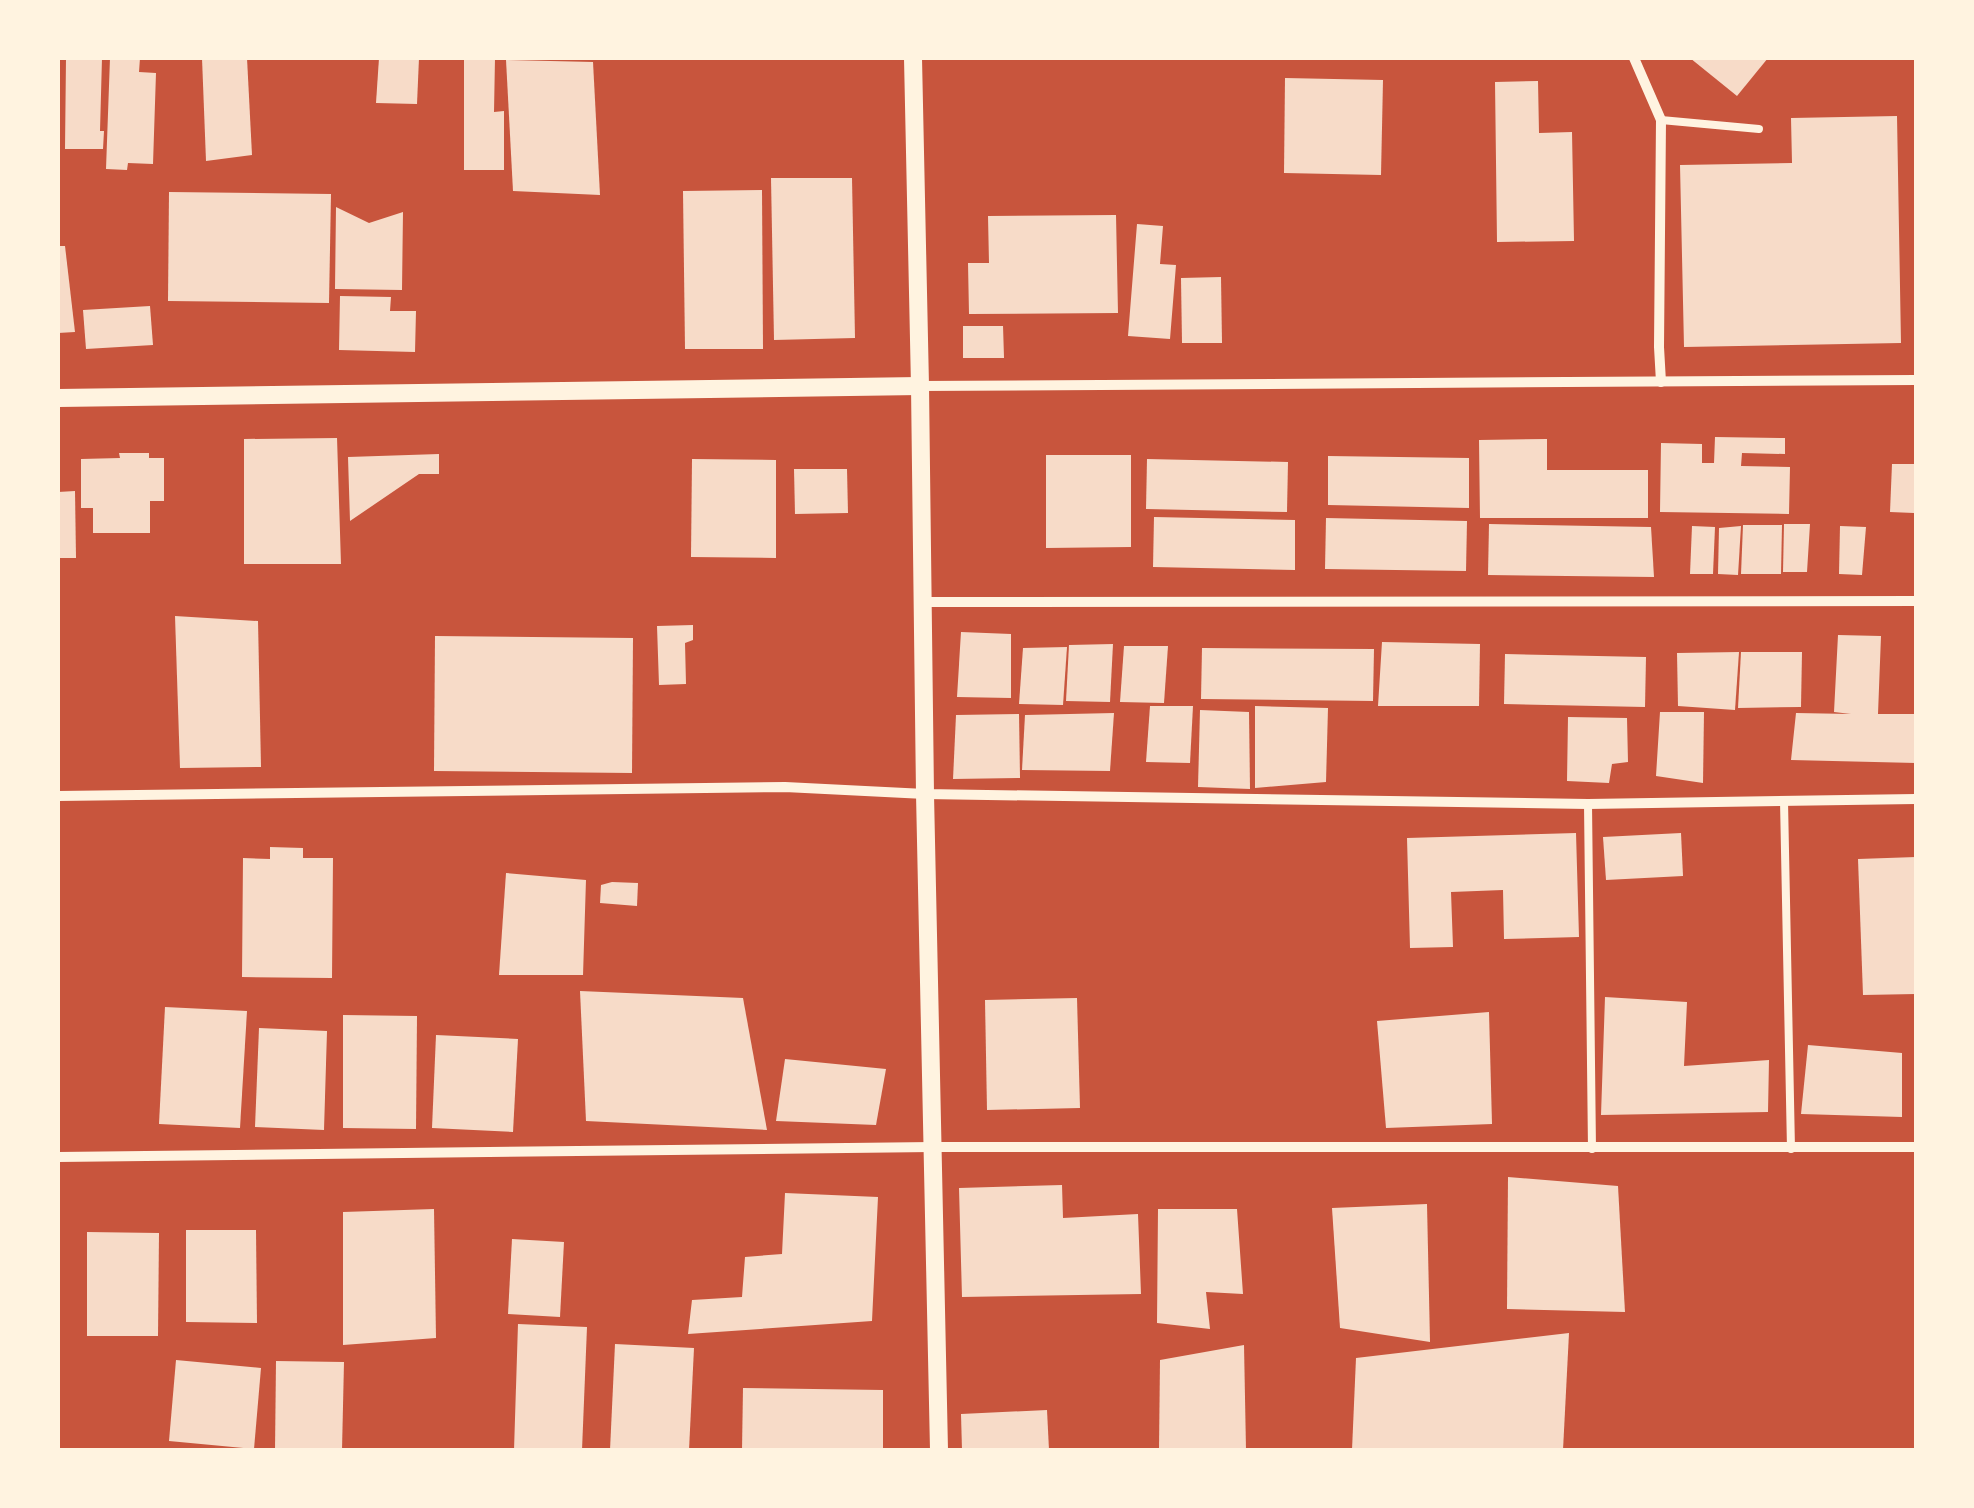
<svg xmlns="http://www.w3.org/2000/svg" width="1974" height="1508" viewBox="0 0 1974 1508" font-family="'Asap Condensed',sans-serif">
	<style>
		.building { fill: #f7dbc8 }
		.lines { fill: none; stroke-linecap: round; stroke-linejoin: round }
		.service { stroke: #fff3e0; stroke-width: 8 }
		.minor { stroke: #fff3e0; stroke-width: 10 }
		.tertiary { stroke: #fff3e0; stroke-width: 18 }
	</style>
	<rect width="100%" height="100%" fill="#c8553d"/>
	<!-- building -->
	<g class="building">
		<path d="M66,58h36l-2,73h4l-1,18h-38z"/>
		<path d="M110,58h30l-1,14 17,1 -3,91 -25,-1 -1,7 -21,-1z"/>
		<path d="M202,58h45l5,97 -46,6z"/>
		<path d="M379,58h40l-2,46 -41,-1z"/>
		<path d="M464,58h31l-1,54 10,-1v59h-40z"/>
		<path d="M1690,58h78l-31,38z"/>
		<path d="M506,60l87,2 7,133 -87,-4z"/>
		<path d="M1285,78l98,2 -2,95 -97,-2z"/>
		<path d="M1538,81l1,52 33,-1 2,109 -77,1 -2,-160z"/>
		<path d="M1897,116l4,227 -217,4 -4,-182 112,-2 -1,-45z"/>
		<path d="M771,178h81l3,160 -81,2z"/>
		<path d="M762,190l1,159h-78l-2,-158z"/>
		<path d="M169,192l162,2 -2,109 -161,-2z"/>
		<path d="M336,207l33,16 34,-11 -1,78 -67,-1z"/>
		<path d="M1116,215l2,98 -149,1 -1,-51h21l-1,-47z"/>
		<path d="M1137,224l26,2 -3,38 16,1 -6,74 -42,-3z"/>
		<path d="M58,246h7l10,86 -17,1z"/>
		<path d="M1221,277l1,66h-40l-1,-65z"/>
		<path d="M340,296l51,1 -1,14h26l-1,41 -76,-2z"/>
		<path d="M150,306l3,39 -67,4 -3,-39z"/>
		<path d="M963,326h40l1,32h-41z"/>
		<path d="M1715,437l70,1v16l-43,-1 -1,13 49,1 -1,47 -129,-2 1,-69 41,1v19h12z"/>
		<path d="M337,438l4,126h-97v-125z"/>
		<path d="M1547,439v31h101v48h-168l-1,-78z"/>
		<path d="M119,453h30v5h15v43h-14v32h-57v-25h-12v-49l39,-1z"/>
		<path d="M439,454v20h-20l-69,47 -2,-64z"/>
		<path d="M1046,455h85v92l-85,1z"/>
		<path d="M1328,456l141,2v50l-141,-3z"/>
		<path d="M692,459l84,1v98l-85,-1z"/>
		<path d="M1147,459l141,3 -1,50 -141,-3z"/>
		<path d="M1892,464h24l-2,49 -24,-1z"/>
		<path d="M794,469h53l1,44 -53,1z"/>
		<path d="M75,491l1,67h-18v-66z"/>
		<path d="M1154,517l141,3v50l-142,-3z"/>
		<path d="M1326,518l141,3 -1,50 -141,-2z"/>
		<path d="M1489,524l162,3 3,50 -166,-2z"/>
		<path d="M1784,524h26l-3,48h-24z"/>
		<path d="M1743,525h39l-1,49h-40z"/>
		<path d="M1692,526l23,1 -2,47h-23z"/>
		<path d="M1741,526l-3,49 -20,-1 1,-46z"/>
		<path d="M1840,526l26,1 -4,48 -23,-1z"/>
		<path d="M175,616l83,5 3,146 -81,1z"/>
		<path d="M693,625v15l-8,3 1,41 -27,1 -2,-59z"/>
		<path d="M961,632l50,2v64l-54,-1z"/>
		<path d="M1838,635l43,1 -3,78h38v49l-125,-3 5,-47 55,1 -17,-2z"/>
		<path d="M435,636l198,2 -1,135 -198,-2z"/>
		<path d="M1382,642l98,2 -1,62h-101z"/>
		<path d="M1113,644l-3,58 -44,-1 3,-56z"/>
		<path d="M1124,646h44l-4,57 -44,-1z"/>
		<path d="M1067,647l-4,58 -44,-1 4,-56z"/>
		<path d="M1202,648l172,1 -1,52 -172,-2z"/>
		<path d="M1739,652l-4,58 -57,-4 -1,-53z"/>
		<path d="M1741,652h61l-1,55 -63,1z"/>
		<path d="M1505,654l141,3 -1,50 -141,-3z"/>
		<path d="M1150,706h43l-3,57 -44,-1z"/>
		<path d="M1255,706l73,2 -2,74 -71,6z"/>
		<path d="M1200,710l49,2 1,77 -52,-2z"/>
		<path d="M1660,712h44l-1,71 -47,-7z"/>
		<path d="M1114,713l-4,58 -88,-1 3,-55z"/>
		<path d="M1019,714l1,64 -67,1 3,-64z"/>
		<path d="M1568,717l59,1 1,44 -16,2 -3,19 -42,-2z"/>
		<path d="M1576,833l3,104 -75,2 -1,-49 -52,2 2,55 -43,1 -3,-110z"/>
		<path d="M1681,833l2,43 -77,4 -3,-43z"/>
		<path d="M270,847l33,1v10h30l-1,120 -90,-1 1,-119 27,1z"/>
		<path d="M1916,857v137l-53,1 -5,-136z"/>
		<path d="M506,873l80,7 -3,95h-84z"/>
		<path d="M612,882l26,1 -1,23 -37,-3 1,-18z"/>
		<path d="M580,991l163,7 24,132 -181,-9z"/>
		<path d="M1605,997l82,5 -3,64 85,-6 -1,52 -167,3z"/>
		<path d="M1077,998l3,110 -93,2 -2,-110z"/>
		<path d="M165,1007l82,4 -7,117 -81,-4z"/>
		<path d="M1489,1012l3,112 -106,4 -9,-107z"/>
		<path d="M343,1015l74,1 -1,113 -73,-1z"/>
		<path d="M259,1028l68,3 -3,99 -69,-3z"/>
		<path d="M436,1035l82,4 -5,93 -81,-4z"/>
		<path d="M1808,1045l94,8v64l-101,-3z"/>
		<path d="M785,1059l101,10 -10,56 -100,-4z"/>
		<path d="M1508,1177l110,9 7,126 -118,-3z"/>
		<path d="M1062,1185l1,33 75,-4 3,80 -179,3 -3,-109z"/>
		<path d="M785,1193l93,4 -6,124 -184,13 4,-34 50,-3 3,-40 37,-3z"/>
		<path d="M1427,1204l3,138 -90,-14 -8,-120z"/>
		<path d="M434,1209l2,129 -93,7v-133z"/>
		<path d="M1158,1209h79l6,85 -37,-2 4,37 -53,-6z"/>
		<path d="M186,1230h70l1,93 -71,-1z"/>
		<path d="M87,1232l72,1 -1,103h-71z"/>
		<path d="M512,1239l52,3 -4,75 -52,-3z"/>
		<path d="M518,1324l69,3 -5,123h-68z"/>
		<path d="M1569,1333l-6,117h-211l4,-92z"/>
		<path d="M615,1344l79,4 -5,102h-79z"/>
		<path d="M1244,1345l2,105h-87l1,-90z"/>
		<path d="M176,1360l85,8 -7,81 -85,-8z"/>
		<path d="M276,1361l68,1 -2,88h-67z"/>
		<path d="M743,1388l140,2v60h-141z"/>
		<path d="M1047,1410l2,40h-87l-1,-36z"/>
	</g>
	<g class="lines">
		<!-- service -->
		<g class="service">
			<path d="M1661,120l98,9"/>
			<path d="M1784,801l7,348"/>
			<path d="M1588,804l4,345"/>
		</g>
		<!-- minor -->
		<g class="minor">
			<path d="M1634,58l27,62 -2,227 2,35"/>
			<path d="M920,386l996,-6"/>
			<path d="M922,602l994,-1"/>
			<path d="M58,796l727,-9 140,7 663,10 328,-5"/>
			<path d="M58,1157l874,-10h984"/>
		</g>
		<!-- tertiary -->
		<g class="tertiary">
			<path d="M913,58l7,328 5,408 14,656"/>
			<path d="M58,398l862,-12"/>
		</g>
	</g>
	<!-- border -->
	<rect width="1974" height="1508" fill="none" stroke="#fff3e0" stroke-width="120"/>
</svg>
